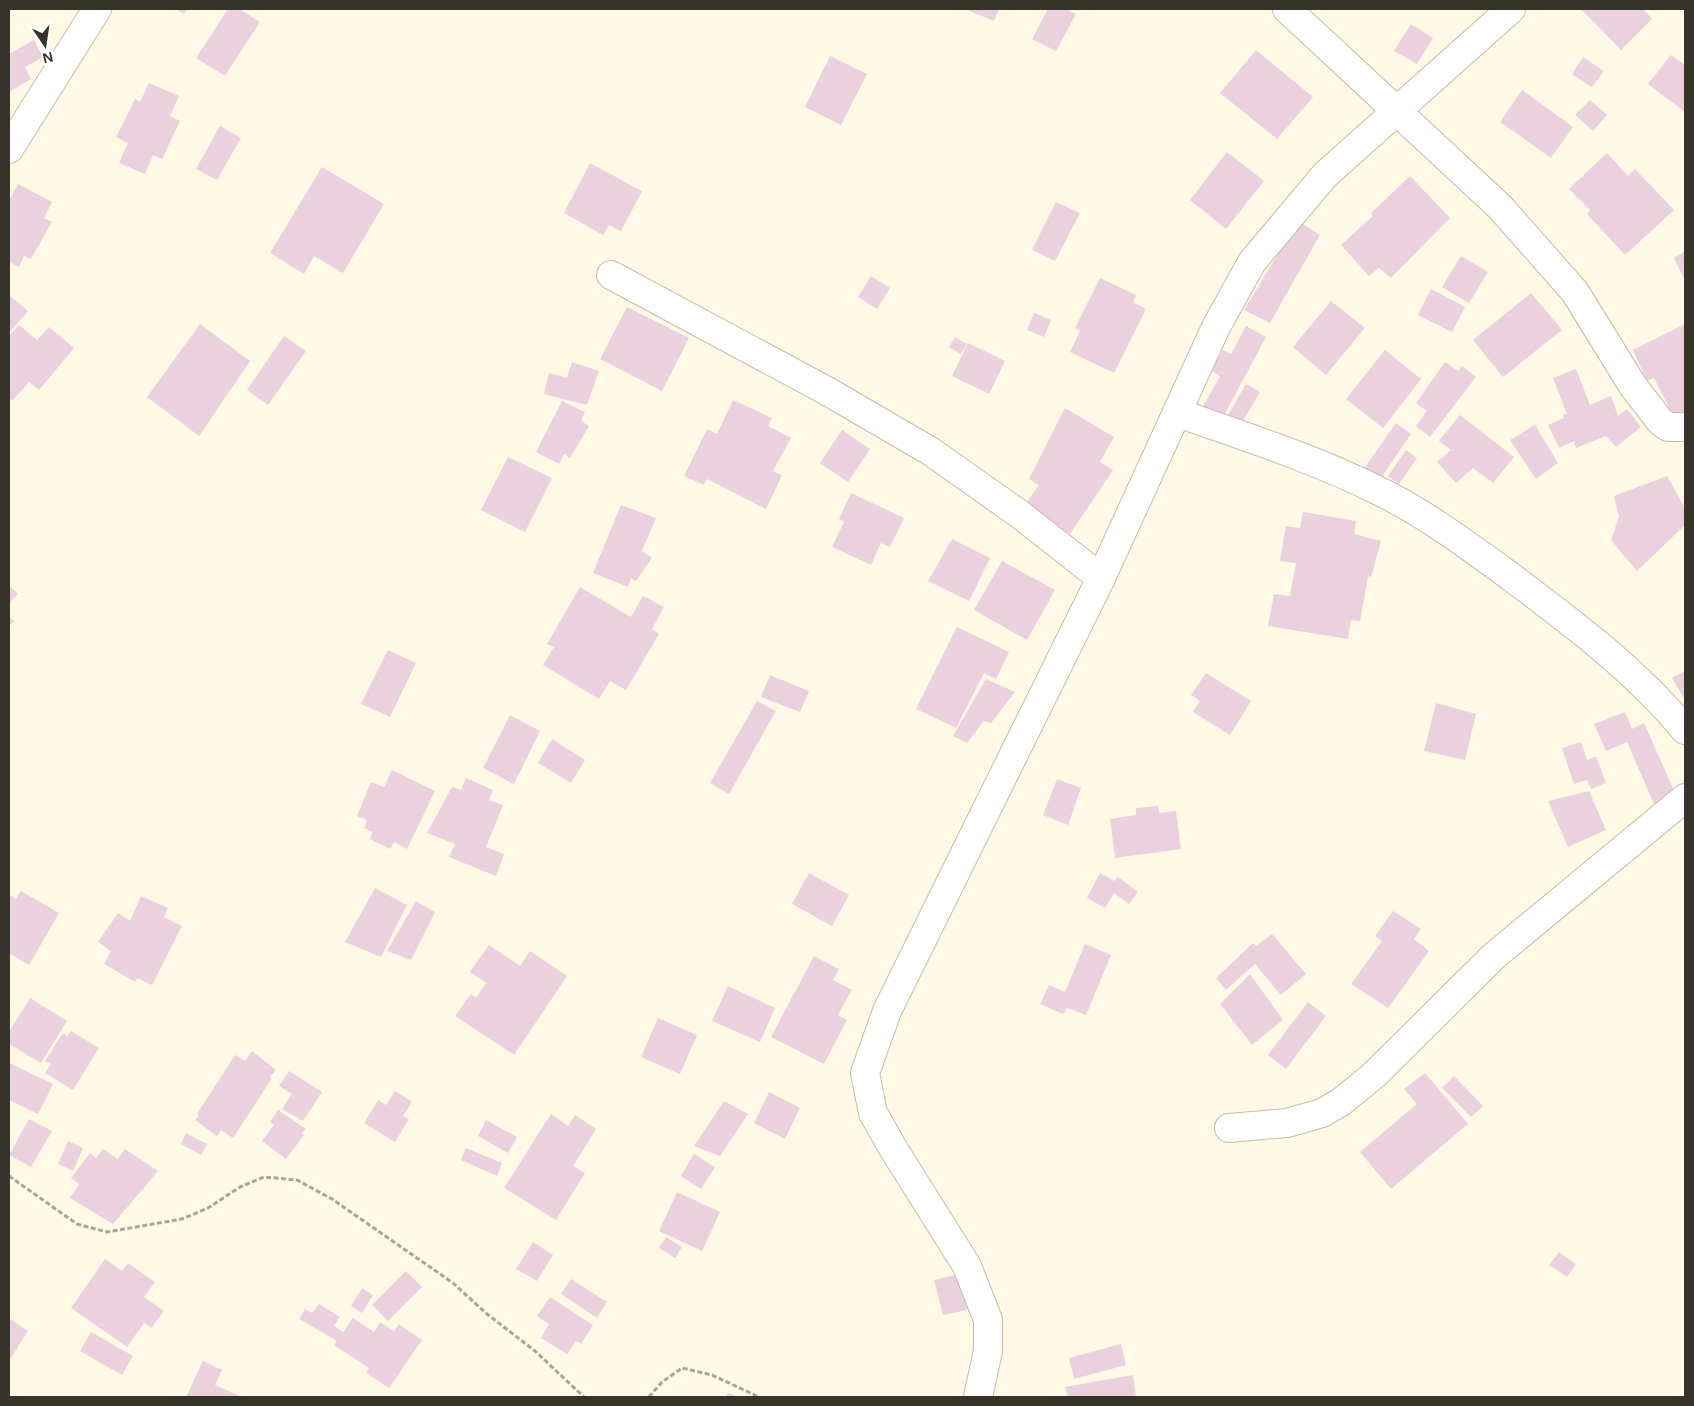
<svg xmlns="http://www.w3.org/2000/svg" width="1694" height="1406" viewBox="0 0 1694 1406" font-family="Arial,sans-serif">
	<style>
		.building { fill: #ead1dd }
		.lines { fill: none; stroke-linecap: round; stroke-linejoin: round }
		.minor-casing { stroke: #c4bda7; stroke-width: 30 }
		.path { stroke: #aaa697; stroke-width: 3; stroke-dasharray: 5 2.5; stroke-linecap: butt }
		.minor { stroke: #fff; stroke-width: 28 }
	</style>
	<rect width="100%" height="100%" fill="#fff9e6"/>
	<!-- building -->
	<g class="building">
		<path d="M176,9h12l-4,5z"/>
		<path d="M228,9h11l21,13 -35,54 -29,-18z"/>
		<path d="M965,9h34l-5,12z"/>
		<path d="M1048,9h17l11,5 -20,37 -24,-12z"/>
		<path d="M1581,9h62l9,10 -31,31z"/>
		<path d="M1411,24l22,14 -16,26 -23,-13z"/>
		<path d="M34,40l9,17 -18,10 6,12 -22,13v-38z"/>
		<path d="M1256,50l57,47 -36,42 -57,-46z"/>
		<path d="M1671,55l14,10v47l-37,-28z"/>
		<path d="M830,56l37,18 -26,51 -36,-18z"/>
		<path d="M1583,57l21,14 -12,16 -20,-13z"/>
		<path d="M149,83l30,13 -9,20 10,5 -18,38 -9,-4 -8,19 -26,-11 9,-20 -12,-6 19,-38 5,3z"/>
		<path d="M1522,90l51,37 -22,31 -51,-36z"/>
		<path d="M1590,100l17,15 -14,16 -18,-16z"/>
		<path d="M220,126l21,12 -24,42 -21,-11z"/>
		<path d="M1227,152l37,29 -38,48 -36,-29z"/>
		<path d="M1607,153l21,23 7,-7 39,41 -49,45 -38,-41 3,-4 -21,-21z"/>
		<path d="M590,163l52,28 -21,40 -12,-6 -6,10 -39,-22z"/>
		<path d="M322,167l62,37 -41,69 -29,-17 -10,18 -34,-21z"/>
		<path d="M1410,176l40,42 -59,60 -12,-10 -10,8 -28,-31 32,-29 -2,-3z"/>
		<path d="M18,184l34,18 -8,16 8,4 -21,37 -7,-3 -5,11 -10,-5v-66l2,1z"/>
		<path d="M1056,202l24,11 -25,48 -23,-11z"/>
		<path d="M1298,221l22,14 -50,88 -26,-13z"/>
		<path d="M1685,251v30l-11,-23z"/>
		<path d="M1461,256l27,16 -19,31 -27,-16z"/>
		<path d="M871,276l19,12 -13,21 -19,-12z"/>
		<path d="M1100,278l36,17 -3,7 13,7 -32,64 -44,-21 10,-21 -5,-3z"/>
		<path d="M1431,289l34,18 -13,25 -34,-17z"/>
		<path d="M1531,293l31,37 -59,47 -30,-37z"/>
		<path d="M9,295l19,16 -19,22z"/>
		<path d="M1331,301l34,27 -39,47 -33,-28z"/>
		<path d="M627,307l62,31 -27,53 -62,-32z"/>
		<path d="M1034,313l17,7 -7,17 -17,-7z"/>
		<path d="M200,324l50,37 -51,75 -52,-39z"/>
		<path d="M1685,324v87l-11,6 -20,-39 -7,3 -14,-31z"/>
		<path d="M19,325l18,15 12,-13 25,21 -35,42 -10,-8 -17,19 -3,-3v-62z"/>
		<path d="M1246,326l20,11 -46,86 -20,-11 20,-36 -9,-6 12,-20 8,4z"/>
		<path d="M284,336l22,15 -38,54 -21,-15z"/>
		<path d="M955,337l12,7 -6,10 -12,-7z"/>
		<path d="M968,343l37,18 -16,33 -37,-18z"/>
		<path d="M1385,350l36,29 -38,49 -37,-29z"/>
		<path d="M572,362l27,9 -12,34 -43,-11 5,-21 18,5z"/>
		<path d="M1445,362l13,9 4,-5 14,11 -46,60 -14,-11 11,-15 -11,-8z"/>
		<path d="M1576,369l14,36 21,-9 7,20 9,-7 14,18 -25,20 -10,-11 -30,12 -2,-7 -15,7 -11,-23 16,-7 -1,-3 4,-1 -14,-36z"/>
		<path d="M1246,384l14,8 -21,36 -14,-8z"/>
		<path d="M733,400l39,18 -4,8 23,12 -18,33 9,4 -16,34 -59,-30 -3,6 -20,-9 23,-47 10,5z"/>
		<path d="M562,401l23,11 -4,9 8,5 -19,32 -6,-4 -5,10 -23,-12z"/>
		<path d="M1065,408l49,29 -14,25 13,8 -43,64 -45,-29 14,-20 -10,-6z"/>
		<path d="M1460,415l54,42 -21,26 -20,-15 -17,15 -19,-21 14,-12 -12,-9z"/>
		<path d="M1396,423l15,11 -32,47 -16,-11z"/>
		<path d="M1535,425l23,38 -22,16 -26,-39z"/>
		<path d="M842,430l28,19 -22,33 -28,-19z"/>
		<path d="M1406,450l11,8 -18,26 -11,-8z"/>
		<path d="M508,457l44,21 -27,54 -44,-22z"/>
		<path d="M1667,476l18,32v17l-48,46 -26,-31 8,-23 -5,-21z"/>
		<path d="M851,493l53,25 -14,29 -9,-4 -10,22 -39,-18 12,-25 -5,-3z"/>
		<path d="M621,505l35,13 -14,33 10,7 -16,23 -5,-3 -3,9 -35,-14z"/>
		<path d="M1303,512l53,9 -2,13 27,7 -10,36 -3,-1 -8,45 -9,-1 -3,19 -80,-13 6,-32 16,2 6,-33 -16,-2 6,-35 14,2z"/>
		<path d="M952,539l38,19 -21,43 -41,-20z"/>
		<path d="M1002,561l53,29 -28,50 -53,-30z"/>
		<path d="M9,586l9,8 -9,9z"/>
		<path d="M580,587l51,30 12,-21 21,11 -12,22 7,5 -33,56 -16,-9 -11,18 -56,-34 11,-18 -7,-3z"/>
		<path d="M9,616l5,5 -5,5z"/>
		<path d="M957,627l52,25 -13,27 -12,-6 -28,55 -40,-19z"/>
		<path d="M388,650l28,13 -26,54 -29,-13z"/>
		<path d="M1685,671v29l-13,-22z"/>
		<path d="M1206,673l45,28 -21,34 -37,-23 7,-11 -9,-6z"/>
		<path d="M770,675l39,16 -9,21 -39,-15z"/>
		<path d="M986,679l29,13 -24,31 -7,-2 -17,22 -14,-7z"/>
		<path d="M757,701l19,10 -47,83 -19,-11z"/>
		<path d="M1436,703l40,11 -11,46 -41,-9z"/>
		<path d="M1625,712l7,17 12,-6 32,72 -22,9 -27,-62 -21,9 -12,-27z"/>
		<path d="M510,715l30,16 -26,53 -31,-16z"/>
		<path d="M552,739l33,21 -14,23 -33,-20z"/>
		<path d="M1581,742l6,18 9,-4 10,27 -15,6 -4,-9 -13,4 -12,-36z"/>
		<path d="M392,770l43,21 -28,58 -13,-7 -4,7 -20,-10 3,-7 -9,-4 3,-8 -10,-4 14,-34 13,5z"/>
		<path d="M466,778l27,12 -4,10 14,5 -17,42 18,7 -8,22 -47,-19 6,-13 -28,-11 25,-46 9,3z"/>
		<path d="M1057,779l24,9 -13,37 -25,-10z"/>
		<path d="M1589,791l17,39 -38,17 -20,-46z"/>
		<path d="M1158,806l1,7 17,-2 5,38 -66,9 -5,-39 26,-4v-7z"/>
		<path d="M809,873l40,22 -17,31 -40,-22z"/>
		<path d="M1100,873l14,8 4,-4 20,15 -9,12 -15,-11 -9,15 -18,-10z"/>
		<path d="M375,888l32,17 -26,52 -36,-15z"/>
		<path d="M21,891l38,22 -30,52 -20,-12v-58l7,4z"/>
		<path d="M141,896l27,12 -4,9 18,9 -30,59 -15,-7 -2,4 -31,-18 7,-13 -13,-9 20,-29 12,8z"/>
		<path d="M416,901l19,11 -24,48 -24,-9z"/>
		<path d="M1393,911l28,18 -7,10 15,12 -41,57 -37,-24 31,-43 -7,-5z"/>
		<path d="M1272,934l34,40 -25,21 -26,-31 -29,26 -10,-12 37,-35 3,3z"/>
		<path d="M1085,944l26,11 -25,60 -19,-7 -4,6 -23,-10 9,-19 16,7z"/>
		<path d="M489,945l31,21 10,-15 37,25 -53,79 -59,-39 16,-22 5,4 10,-15 -16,-11z"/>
		<path d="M814,956l25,13 -6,11 19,10 -14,25 9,5 -23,44 -53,-27z"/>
		<path d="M1250,974l33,46 -31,25 -32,-41z"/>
		<path d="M728,986l47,22 -15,34 -48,-21z"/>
		<path d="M30,998l37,23 -26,42 -32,-19v-12z"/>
		<path d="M1308,1002l18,14 -40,53 -18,-14z"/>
		<path d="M658,1018l39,17 -17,39 -39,-17z"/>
		<path d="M71,1031l28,17 -26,42 -28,-17 6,-9 -6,-3 18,-28 4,3z"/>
		<path d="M252,1051l24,19 -6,7 2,1 -39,60 -12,-8 -4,6 -22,-16 4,-4 -2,-2 38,-59 10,6z"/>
		<path d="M9,1063l44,21 -15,30 -29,-14z"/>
		<path d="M289,1071l33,21 -19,29 -21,-12 10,-15 -13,-8z"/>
		<path d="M1425,1073l43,51 -77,65 -31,-37 57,-48 -13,-15z"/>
		<path d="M1454,1076l29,30 -12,11 -29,-29z"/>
		<path d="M395,1091l17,11 -9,14 6,3 -14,23 -31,-19 14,-23 8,5z"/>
		<path d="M769,1092l31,16 -15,31 -31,-16z"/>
		<path d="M724,1101l24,13 -28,42 -26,-10z"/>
		<path d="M278,1110l28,19 -4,4 2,2 -18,24 -24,-18 12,-16 -4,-3z"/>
		<path d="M551,1114l17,12 7,-11 21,14 -23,37 12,7 -29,47 -52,-32z"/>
		<path d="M29,1119l23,12 -21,36 -22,-12z"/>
		<path d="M486,1120l31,17 -9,16 -30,-17z"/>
		<path d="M186,1133l21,11 -6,11 -20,-11z"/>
		<path d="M68,1141l15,7 -10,23 -15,-7z"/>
		<path d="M466,1148l36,15 -5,13 -36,-16z"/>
		<path d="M103,1149l15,10 7,-10 33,22 -45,53 -43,-26 9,-14 -8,-6 19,-25 6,5z"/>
		<path d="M694,1154l21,13 -14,22 -20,-13z"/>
		<path d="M677,1192l43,20 -18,39 -43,-20z"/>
		<path d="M666,1237l16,10 -7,11 -16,-10z"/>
		<path d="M533,1242l20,13 -16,26 -21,-12z"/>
		<path d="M1559,1252l17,12 -9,13 -18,-12z"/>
		<path d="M105,1259l17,12 6,-8 27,19 -11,15 20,14 -13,17 -7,-5 -17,24 -56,-39z"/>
		<path d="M406,1271l16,16 -34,34 -16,-16z"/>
		<path d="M959,1274l8,36 -24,5 -9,-35z"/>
		<path d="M571,1279l36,23 -10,16 -36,-24z"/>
		<path d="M362,1288l11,7 -11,18 -11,-7z"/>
		<path d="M550,1297l43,28 -12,19 -5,-3 -9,13 -26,-16 8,-14 -12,-8z"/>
		<path d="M319,1304l21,13 -6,9 9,6 10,-14 21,14 6,-10 14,9 5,-7 23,16 -33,48 -23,-15 3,-5 -35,-23 3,-4 -38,-22 6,-10 7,4z"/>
		<path d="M10,1319l18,12 -19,30v-41z"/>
		<path d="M91,1332l42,24 -11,19 -42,-24z"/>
		<path d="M1121,1344l5,21 -52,14 -5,-21z"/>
		<path d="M203,1361l19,9 -7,15 27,12h-56z"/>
		<path d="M1133,1375l3,22h-68l-3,-10z"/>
		<path d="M728,1393l10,4h-12z"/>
	</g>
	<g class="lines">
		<defs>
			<g id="minor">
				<path d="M1287,9l213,198 75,85 58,94 27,35 8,6h17"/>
				<path d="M9,149l88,-140"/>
				<path d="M611,275l216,116 103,60 88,62 83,65"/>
				<path d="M1178,413c68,24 137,46 201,78 45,22 84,51 124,80 64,48 131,97 182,159"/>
				<path d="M1229,1128l58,-5 35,-10 19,-11 33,-27 120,-119 191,-158"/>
				<path d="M978,1397l10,-46v-31l-21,-54 -73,-116 -21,-37 -8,-40 22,-62 214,-433 115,-251 36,-65 73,-87 186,-166"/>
			</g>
		</defs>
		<!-- minor casing -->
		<use href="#minor" class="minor-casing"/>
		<!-- path -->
		<g class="path">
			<path d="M9,1176l68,48 30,8 75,-13 26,-11 32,-21 24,-10 33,3 35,19 121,84 34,31 48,37 49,46"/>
			<path d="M649,1397l13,-15 20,-14 30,7 47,22"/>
		</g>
		<!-- minor -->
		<use href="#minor" class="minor"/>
	</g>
	<!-- border -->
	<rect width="1694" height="1406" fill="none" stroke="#36332b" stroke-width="20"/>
	<!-- north arrow -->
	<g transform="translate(45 45) rotate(167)" stroke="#ffffff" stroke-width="4" paint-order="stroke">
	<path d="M0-4L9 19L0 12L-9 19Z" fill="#36332b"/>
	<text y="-8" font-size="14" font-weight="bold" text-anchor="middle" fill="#36332b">N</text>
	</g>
</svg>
